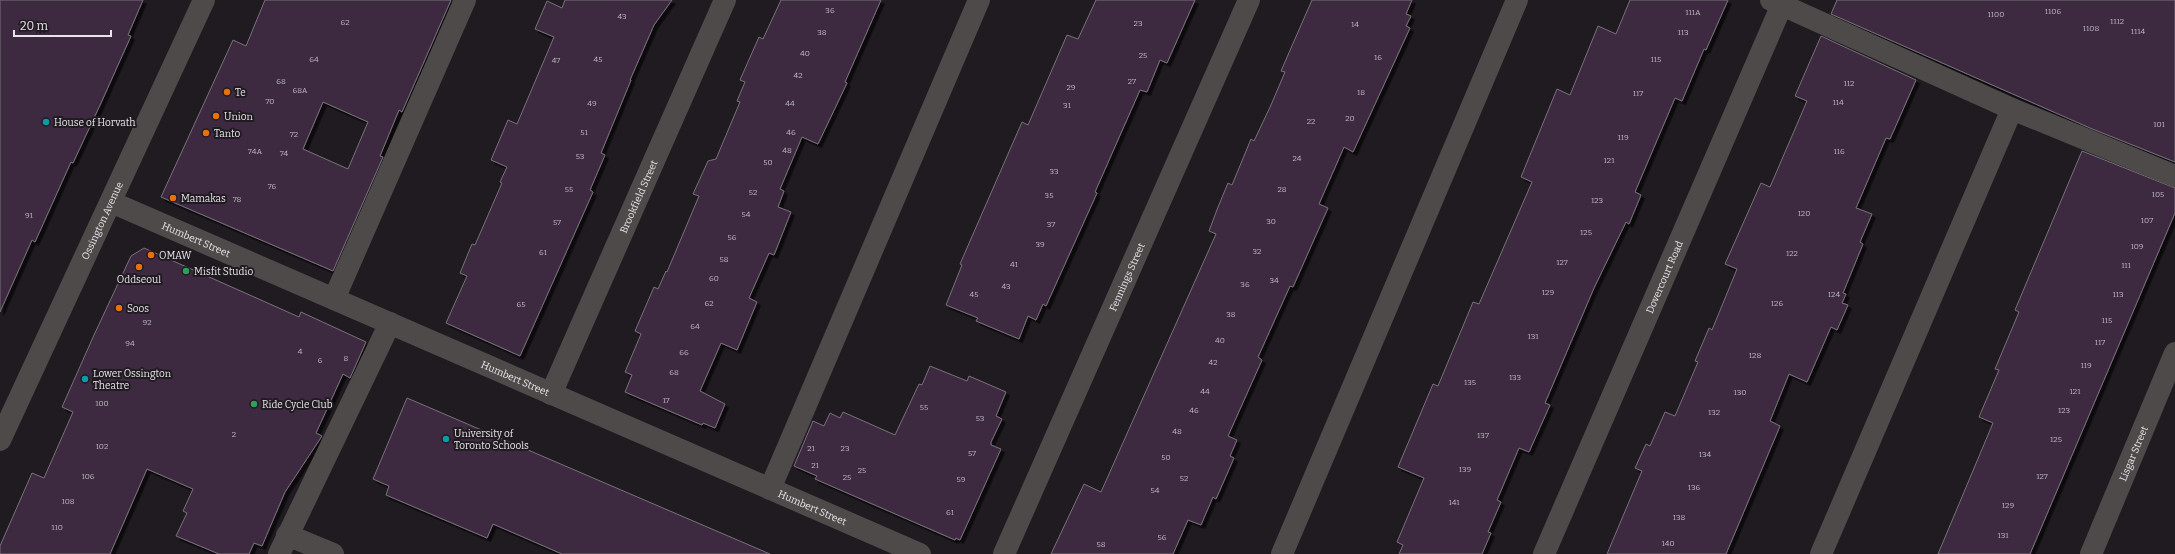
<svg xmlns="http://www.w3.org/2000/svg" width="2175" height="554" viewBox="0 0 2175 554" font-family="Bitter,serif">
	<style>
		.building { fill: #3d2b41; stroke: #787179; fill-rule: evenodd; filter: url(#shadow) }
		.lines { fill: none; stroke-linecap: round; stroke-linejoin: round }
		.minor { stroke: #4f4a4a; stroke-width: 22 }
		.food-dot { fill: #e8710a; stroke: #201a21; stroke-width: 1.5 }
		.culture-dot { fill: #0f9aa8; stroke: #201a21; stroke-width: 1.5 }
		.leisure-dot { fill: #2e9e5b; stroke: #201a21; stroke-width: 1.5 }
		.labels { text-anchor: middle; stroke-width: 4; stroke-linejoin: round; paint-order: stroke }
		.number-label { font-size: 8px; fill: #bdb6bf }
		.poi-label { font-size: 10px; fill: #e8e4e9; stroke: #201a21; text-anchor: start }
		.street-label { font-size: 10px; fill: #e8e4e9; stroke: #201a21 }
	</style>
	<defs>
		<filter id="shadow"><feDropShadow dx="3.5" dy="3.5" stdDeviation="0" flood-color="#0009"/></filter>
	</defs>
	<rect width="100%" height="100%" fill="#201a21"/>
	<!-- building -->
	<g class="building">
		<path d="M0,0h143l-15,35 3,1 -30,67 -28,60 -2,-1 -36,80 -3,-2 -32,72z"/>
		<path d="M265,0h186l-49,112 -3,-2 -19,46 3,1 -50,114 -172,-74 72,-157 13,6zM323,102l45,20 -20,47 -45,-20z"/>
		<path d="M565,0h107l-18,25 -24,55h1l-30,73 4,2 -15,35 3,2 -73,164 -74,-33 21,-47 -7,-3 12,-29 3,1 27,-62 -2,-1 7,-15 -16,-7 17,-40 9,4 37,-87 -19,-8 12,-28 15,7z"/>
		<path d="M781,0h100l-36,82 2,1 -29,61 -16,-7 -22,52 4,2 -6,16 13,5 -17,43 -5,-2 -20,45 8,4 -20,48 -16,-7 -21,48 25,13 -10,24 -12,-5 -1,2 -77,-33 7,-17 -7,-3 16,-38 -6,-3 19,-44 4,2 8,-18 1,1 32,-76 -6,-2 15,-33 8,-2 24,-57 -3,-1 8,-19 -5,-2 19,-43 4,2z"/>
		<path d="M1096,0h99l-28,63 -7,-3 -13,32 -7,-2 -45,102 2,1 -51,113 -3,-2 -7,16 -8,-4 -9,23 -43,-18 2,-3 -32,-13 16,-40 -2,-1 62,-142 6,3 39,-90 11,4z"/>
		<path d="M1312,0h100l-6,14 5,2 -5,10 4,2 -57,124 -9,-5 -25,57 9,4 -35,79 -3,-1 -32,71 4,3 -34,76 9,4 -7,16 4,2 -18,41 -3,-2 -12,28 -13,-5 -15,34h-122l33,-70 17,8 115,-258 -7,-3 9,-24 10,-24 4,2 19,-46 3,2 17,-36 14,-33 -4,-1z"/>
		<path d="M1630,0h98l-22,50 -2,-1 -22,52 -7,-3 -40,94 6,3 -12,29 -3,-2 -32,66 -49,115 5,2 -21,47 -10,-4 -22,52 4,2 -13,30 3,1 -9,21h-83l4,-9 -6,-3 27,-64 -26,-11 35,-83 5,2 35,-84 6,2 53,-122 -11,-5 36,-88 13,6 28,-69 18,8z"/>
		<path d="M1837,0h338v162l-85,-34 -259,-114z"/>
		<path d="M1821,36l95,44 -26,59 -4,-1 -30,70 16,6 -12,28 3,2 -20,49 3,1 -4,9 6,2 -11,25 -6,-3 -24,55 -18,-8 -19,47 10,5 -54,128h-119l35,-83 -7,-3 11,-24 4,2 15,-34 10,4 23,-54 -3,-1 14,-33 3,2 25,-61 -12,-5 36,-81 9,4 37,-86 -12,-5z"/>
		<path d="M2082,151l93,37v25l-145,341h-92l55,-131 -14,-6 20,-47 -4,-1 24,-57 -4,-2z"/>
		<path d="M144,248l155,69 2,-5 65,30 -16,36 -7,-4 -27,59 6,3 -37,56 -23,54 -8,-3 -5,11h-30l-43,-18 11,-23 -4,-2 10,-22 -46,-20 -37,85h-110v-8l32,-73 12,5 29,-66 -11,-5 32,-72 37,-79z"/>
		<path d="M930,366l37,15 2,-5 37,16 -10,24 6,3 -11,23v3l10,4 -41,91 -4,-2 -1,2 -140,-61 2,-3 -23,-10 19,-45 11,5 6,-13 10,5 3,-6 52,23 24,-51 3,1z"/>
		<path d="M407,398l363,156h-208l-69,-30 -6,14 -101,-43 3,-9 -16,-7z"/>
	</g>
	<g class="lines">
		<!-- minor -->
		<g class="minor">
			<path d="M1771,0l241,109 163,67"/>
			<path id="s1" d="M111,202l809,352"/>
			<path d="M334,299l131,-299"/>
			<path id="s2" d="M551,394l174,-394"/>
			<path id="s3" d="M0,440l204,-440"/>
			<path d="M770,489l209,-489"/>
			<path d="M287,535l46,19"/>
			<path d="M279,554l111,-231"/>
			<path id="s4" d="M1004,554l245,-554"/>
			<path d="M1282,554l235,-554"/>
			<path id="s5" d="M1544,554l240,-554"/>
			<path d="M1821,554l191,-445"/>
			<path id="s6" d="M2091,554l84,-201"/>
		</g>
	</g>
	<!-- markers -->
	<g class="food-dot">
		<circle cx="227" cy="92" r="4"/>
		<circle cx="216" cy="116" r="4"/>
		<circle cx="206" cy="133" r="4"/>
		<circle cx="173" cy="198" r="4"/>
		<circle cx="151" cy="255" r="4"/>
		<circle cx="139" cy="267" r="4"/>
		<circle cx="119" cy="308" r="4"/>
	</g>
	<g class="culture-dot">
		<circle cx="46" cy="122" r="4"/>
		<circle cx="85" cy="379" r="4"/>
		<circle cx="446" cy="439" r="4"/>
	</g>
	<g class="leisure-dot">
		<circle cx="186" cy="271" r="4"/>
		<circle cx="254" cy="404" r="4"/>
	</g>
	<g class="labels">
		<!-- number labels -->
		<g class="number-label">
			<text x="830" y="13">36</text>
			<text x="2053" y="14">1106</text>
			<text x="1693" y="15">111A</text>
			<text x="1996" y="17">1100</text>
			<text x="622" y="19">43</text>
			<text x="2117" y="24">1112</text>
			<text x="345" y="25">62</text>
			<text x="1138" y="26">23</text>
			<text x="1355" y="27">14</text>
			<text x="2091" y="31">1108</text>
			<text x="2138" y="34">1114</text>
			<text x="822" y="35">38</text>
			<text x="1683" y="35">113</text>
			<text x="805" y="56">40</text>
			<text x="1143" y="58">25</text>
			<text x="1378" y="60">16</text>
			<text x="314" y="62">64</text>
			<text x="598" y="62">45</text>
			<text x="1656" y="62">115</text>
			<text x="556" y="63">47</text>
			<text x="798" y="78">42</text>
			<text x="281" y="84">68</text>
			<text x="1132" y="84">27</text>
			<text x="1849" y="86">112</text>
			<text x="1071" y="90">29</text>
			<text x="300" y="93">68A</text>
			<text x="1361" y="95">18</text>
			<text x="1638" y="96">117</text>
			<text x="270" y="104">70</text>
			<text x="1838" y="105">114</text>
			<text x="592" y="106">49</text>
			<text x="790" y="106">44</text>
			<text x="1067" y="108">31</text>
			<text x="1350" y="121">20</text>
			<text x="1311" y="124">22</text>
			<text x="2159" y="127">101</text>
			<text x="584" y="135">51</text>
			<text x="791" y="135">46</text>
			<text x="294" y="137">72</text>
			<text x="1623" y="140">119</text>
			<text x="787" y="153">48</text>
			<text x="255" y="154">74A</text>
			<text x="1839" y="154">116</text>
			<text x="284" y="156">74</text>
			<text x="580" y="159">53</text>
			<text x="1297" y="161">24</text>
			<text x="1609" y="163">121</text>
			<text x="768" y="165">50</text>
			<text x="1054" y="174">33</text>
			<text x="272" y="189">76</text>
			<text x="569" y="192">55</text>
			<text x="1282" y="192">28</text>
			<text x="753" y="195">52</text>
			<text x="2158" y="197">105</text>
			<text x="1049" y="198">35</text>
			<text x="237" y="202">78</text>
			<text x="1597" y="203">123</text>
			<text x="1804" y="216">120</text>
			<text x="746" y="217">54</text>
			<text x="29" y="218">91</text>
			<text x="2147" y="223">107</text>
			<text x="1271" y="224">30</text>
			<text x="557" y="225">57</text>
			<text x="1051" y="227">37</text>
			<text x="1586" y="235">125</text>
			<text x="732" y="240">56</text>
			<text x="1040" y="247">39</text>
			<text x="2137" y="249">109</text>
			<text x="1257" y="254">32</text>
			<text x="543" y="255">61</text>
			<text x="1792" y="256">122</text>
			<text x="724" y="262">58</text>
			<text x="1562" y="265">127</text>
			<text x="1014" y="267">41</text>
			<text x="2126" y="268">111</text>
			<text x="714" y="281">60</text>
			<text x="1274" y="283">34</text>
			<text x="1245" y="287">36</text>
			<text x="1006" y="289">43</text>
			<text x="1548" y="295">129</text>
			<text x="974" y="297">45</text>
			<text x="1834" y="297">124</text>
			<text x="2118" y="297">113</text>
			<text x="709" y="306">62</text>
			<text x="1777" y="306">126</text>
			<text x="521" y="307">65</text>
			<text x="1231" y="317">38</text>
			<text x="2107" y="323">115</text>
			<text x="147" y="325">92</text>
			<text x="695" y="329">64</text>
			<text x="1533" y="339">131</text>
			<text x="1220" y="343">40</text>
			<text x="2100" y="345">117</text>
			<text x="130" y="346">94</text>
			<text x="300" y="354">4</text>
			<text x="684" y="355">66</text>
			<text x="1755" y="358">128</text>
			<text x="346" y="361">8</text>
			<text x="320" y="363">6</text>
			<text x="1213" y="365">42</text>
			<text x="2086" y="368">119</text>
			<text x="674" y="375">68</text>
			<text x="1515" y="380">133</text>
			<text x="1470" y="385">135</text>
			<text x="1205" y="394">44</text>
			<text x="2075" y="394">121</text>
			<text x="1740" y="395">130</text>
			<text x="666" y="403">17</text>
			<text x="102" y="406">100</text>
			<text x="924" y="410">55</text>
			<text x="1194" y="413">46</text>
			<text x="2064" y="413">123</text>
			<text x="1714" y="415">132</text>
			<text x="980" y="421">53</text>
			<text x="1177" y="434">48</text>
			<text x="234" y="437">2</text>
			<text x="1483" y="438">137</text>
			<text x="2056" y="442">125</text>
			<text x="102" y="449">102</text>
			<text x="811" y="451">21</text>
			<text x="845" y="451">23</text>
			<text x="972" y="456">57</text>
			<text x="1705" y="457">134</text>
			<text x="1166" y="460">50</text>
			<text x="815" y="468">21</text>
			<text x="1465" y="472">139</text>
			<text x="862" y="473">25</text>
			<text x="88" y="479">106</text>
			<text x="2042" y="479">127</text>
			<text x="847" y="480">25</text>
			<text x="1184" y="481">52</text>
			<text x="961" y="482">59</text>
			<text x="1694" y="490">136</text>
			<text x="1155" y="493">54</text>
			<text x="68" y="504">108</text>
			<text x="1454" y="505">141</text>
			<text x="2008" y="508">129</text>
			<text x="950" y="515">61</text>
			<text x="1679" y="520">138</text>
			<text x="57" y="530">110</text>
			<text x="2003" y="538">131</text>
			<text x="1162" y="540">56</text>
			<text x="1668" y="546">140</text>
			<text x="1101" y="547">58</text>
		</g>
		<!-- poi labels -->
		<g class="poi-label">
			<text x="235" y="96">Te</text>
			<text x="224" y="120">Union</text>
			<text x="54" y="126">House of Horvath</text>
			<text x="214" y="137">Tanto</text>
			<text x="181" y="202">Mamakas</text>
			<text x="159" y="259">OMAW</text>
			<text x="194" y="275">Misfit Studio</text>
			<text x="139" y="283" text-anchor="middle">Oddseoul</text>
			<text x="127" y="312">Soos</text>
			<text x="93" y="377">Lower Ossington<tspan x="93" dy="12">Theatre</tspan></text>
			<text x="262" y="408">Ride Cycle Club</text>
			<text x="454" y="437">University of<tspan x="454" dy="12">Toronto Schools</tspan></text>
		</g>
		<!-- street labels -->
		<g class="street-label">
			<text dy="4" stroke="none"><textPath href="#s2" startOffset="216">Brookfield Street</textPath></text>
			<text dy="4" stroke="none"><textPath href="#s3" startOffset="242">Ossington Avenue</textPath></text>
			<text dy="4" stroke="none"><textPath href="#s1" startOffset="93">Humbert Street</textPath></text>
			<text dy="4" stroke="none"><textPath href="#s4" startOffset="303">Fennings Street</textPath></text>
			<text dy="4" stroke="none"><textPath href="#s5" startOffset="302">Dovercourt Road</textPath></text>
			<text dy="4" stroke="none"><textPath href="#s1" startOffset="441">Humbert Street</textPath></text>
			<text dy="4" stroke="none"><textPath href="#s6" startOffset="109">Lisgar Street</textPath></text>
			<text dy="4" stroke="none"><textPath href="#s1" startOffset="765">Humbert Street</textPath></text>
		</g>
	</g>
	<!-- scale -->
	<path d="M14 30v6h97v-6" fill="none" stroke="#e8e4e9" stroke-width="2"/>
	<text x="20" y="30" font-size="12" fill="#e8e4e9" stroke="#201a21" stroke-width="3" paint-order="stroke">20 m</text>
</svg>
